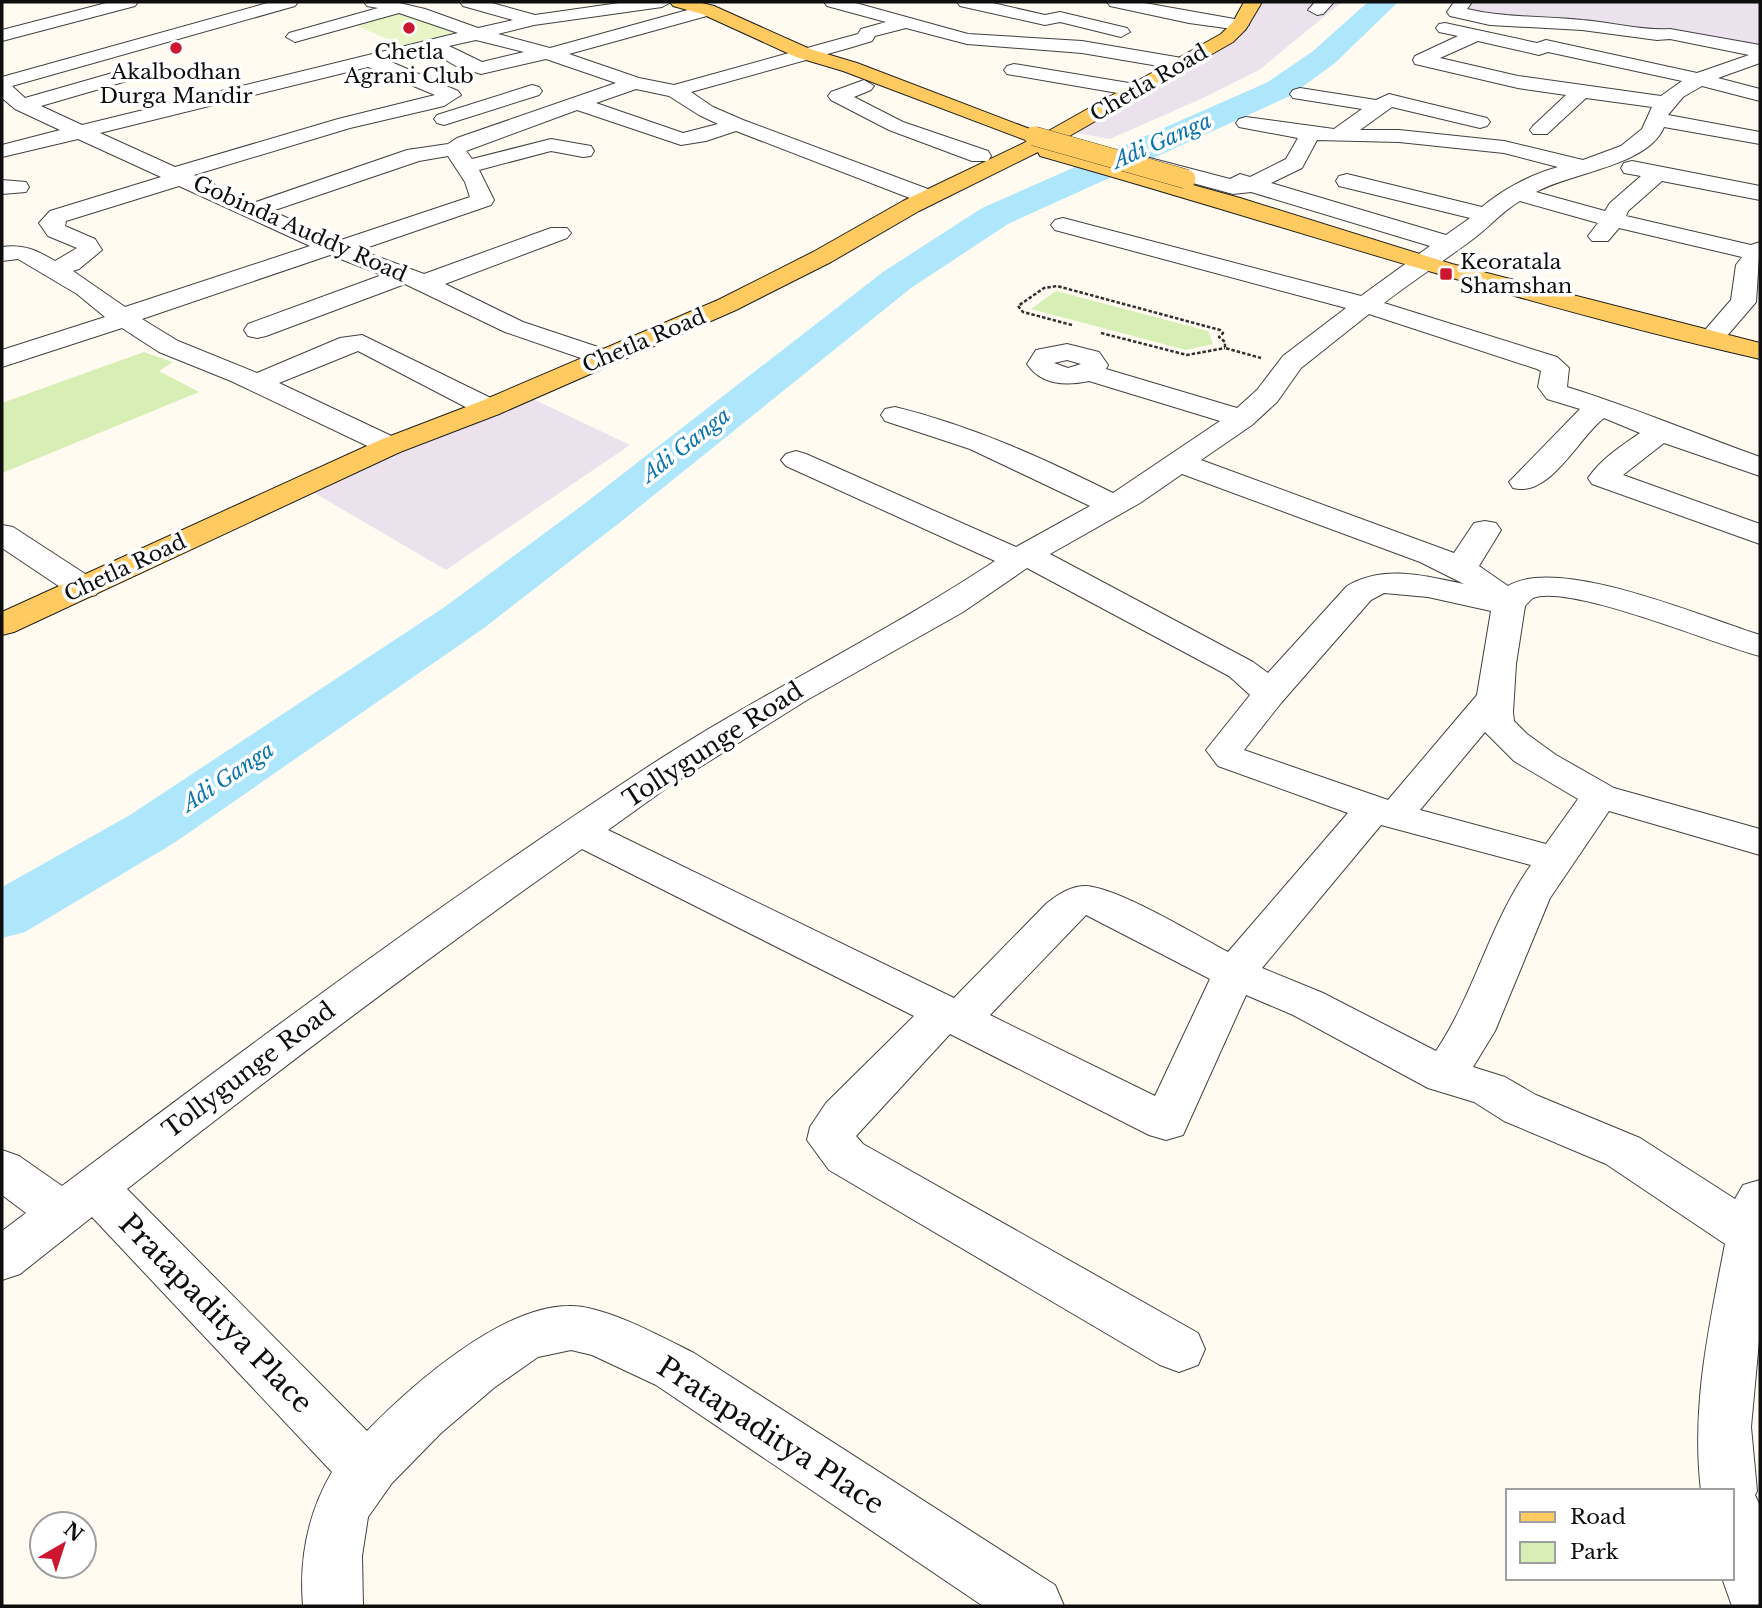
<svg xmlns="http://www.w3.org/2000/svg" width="1762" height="1608" viewBox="0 0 1762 1608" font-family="'Libre Baskerville',serif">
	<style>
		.industrial { fill: #ece2ee }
		.green { fill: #d7eeb5 }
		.pitch { fill: #e9f4c7 }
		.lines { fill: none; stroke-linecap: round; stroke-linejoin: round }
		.river { fill: #aee6fc; fill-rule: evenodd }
		.minor-casing { stroke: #414141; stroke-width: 2 }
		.major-casing { stroke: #1f1f1f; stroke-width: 2 }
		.path { stroke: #303030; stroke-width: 2.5; stroke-dasharray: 3.5 2; stroke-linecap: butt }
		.minor { fill: #fff; fill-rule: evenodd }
		.major { fill: #ffcb60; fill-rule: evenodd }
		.major-bridge-casing { stroke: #1f1f1f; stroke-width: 20; stroke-linecap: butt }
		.major-bridge { stroke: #ffcb60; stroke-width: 19 }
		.poi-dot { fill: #cd1730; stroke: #fff; stroke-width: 2.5 }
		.labels { text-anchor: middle; stroke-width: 7; stroke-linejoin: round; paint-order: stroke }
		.far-poi-label { font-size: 21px; fill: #0e0e0e; stroke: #fff }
		.far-street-label { font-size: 21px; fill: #0e0e0e; stroke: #fff }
		.far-water-label { font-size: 21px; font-style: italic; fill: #0a74ae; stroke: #fff }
		.street-label { font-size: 24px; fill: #0e0e0e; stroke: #fff }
		.near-street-label { font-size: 28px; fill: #0e0e0e; stroke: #fff }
	</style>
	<rect width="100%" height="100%" fill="#fffbf0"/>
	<!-- industrial -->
	<g class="industrial">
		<path d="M1263,2l78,1 -82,67 -56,28 -93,41 -34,-6 137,-78 26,-18z"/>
		<path d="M1467,2h293v47l-86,-16 -216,-19z"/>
		<path d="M531,398l99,47 -184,125 -135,-79z"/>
	</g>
	<!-- green -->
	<g class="green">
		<path d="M1056,291l152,40 5,13 -27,6 -155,-41z"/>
		<path d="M144,352l29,10 -14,9 40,21 -197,81v-70z"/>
	</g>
	<!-- pitch -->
	<path class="pitch" d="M398,9l73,25 -62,14 -59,-25z"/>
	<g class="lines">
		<!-- river -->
		<path class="river" d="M1368,2h30l-63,61 -45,33 -282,128 -97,64 -293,236 -134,104 -310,215 -149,89 -23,6v-51l128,-72 316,-209 138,-102 299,-232 99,-64 286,-126 45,-31z"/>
		<defs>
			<g id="minor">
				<path d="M110,2h28l-3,4 -133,35v-11z"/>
				<path d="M271,2h27l-3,4 -283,80 13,12 98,-28h14l3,4 -3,4 -96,28 41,19 376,-92 -59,-20 -104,29 -9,-5 3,-4 89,-25 -11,-2 -3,-4h31l30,7 53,19 35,-8 -50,-14 -3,-4h28l47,13 91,-13h45l-9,5 -128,18 -36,9 52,14 152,-42h12l3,4 -3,4 -145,40 70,24 35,7 162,-45 22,-6 3,-5 25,-7 -59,-16 -3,-4h28l116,32 114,7 100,17 9,6 -9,6 -100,-17 -115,-9 -61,-16 -31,8 -3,5 -23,7 -158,44 22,15 30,13 193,72 3,5 -3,5h-16l-184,-71 -30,10 -25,4 -104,-35 -111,41 6,8 79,-20 40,7 3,5 -3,5 -8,1 -32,-6 -72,19 15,30 -3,5 -131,45 64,24 127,-46h16l4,5 -4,5 -122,46 78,38 90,30 4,6 -4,6 -9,2 -99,-34 -100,-48 -139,52 -9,2 -9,-2 -4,-6 4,-6 134,-49 -52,-20 -188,64 36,22 79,32 83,-35 22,-3 137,67 4,6 -4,6 -10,2 -10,-2 -121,-63 -79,32 121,57 5,6 -5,6 -10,3 -10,-3 -149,-71 -72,-29 -37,-24 -120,39v-17l103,-33 -28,-23 -59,-35 -16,2v-14c22,-3 34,3 53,14l22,-13 -29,-12 -9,-13 11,-12 111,-34 -83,-38 -76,18v-12l58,-15 -45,-21 -13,-11v-21zM476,40l48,12 -42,10 -33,-16zM430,51l26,15 25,8 65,-15 70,24 -159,55 -9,6 -41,6 -154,53 -59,-28 156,-47 94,-22 17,-11 -3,-4 -69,-30zM368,67l67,28 -97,24 -163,48 -75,-34zM636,89l33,7 30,19 19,9 -35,9 -87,-30zM448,156l17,26 5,15 -132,44 -66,-30 147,-50zM179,186l131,60 -185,61 -52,-36 6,-2 23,-19 -7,-11 -30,-13 1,-5z"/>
				<path d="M957,2h31l57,13 15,-3 67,16 3,4 -9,5 -61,-15 -15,3 -85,-19z"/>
				<path d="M1107,2h32l101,18 9,5 -9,5 -51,-7 -79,-17z"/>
				<path d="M1315,2h19l-11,12 -6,1 -9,-5z"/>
				<path d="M1454,2h18l-5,7c38,9 76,7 115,11 29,2 59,11 88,9l90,16v18l-42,15 42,11v12l-58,-15 -19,11 -15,18 92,17v12l-96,-17c-16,39 -92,45 -128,65l69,19 5,-8 31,-27 -17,-3 -3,-5 3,-5 8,-2 128,25v14l-98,-19 -34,30 -2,5 125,29 9,-3 -4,60 -36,42 -9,2 -9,-2 -4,-6 33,-38 5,-35 6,-8 -123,-29 -11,13h-16l-4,-5 10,-13 -78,-22c-17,10 -28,23 -43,35 -30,23 -62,43 -93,67l173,54 12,11 -2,19c65,20 129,47 193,70v19l-96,-33 -41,32 137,49v20l-168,-60 -4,-6c13,-19 33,-32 52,-45l-36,-15c-26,20 -54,80 -91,70l-4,-6 71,-73 -33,-10 -9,-12 3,-16 -4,-2 -168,-55 -68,54 -24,34 -25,23 -51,35 253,93 20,-30 11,-2 11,2 5,7 -22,36 29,20c51,-31 197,32 252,49v21c-44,-11 -191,-73 -227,-58 -3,2 -5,5 -8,8l-9,58 -3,48 1,9 13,13 29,21 58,33 146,41v26l-151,-44 -59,87 -55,133 -22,36 32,10 31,18 104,43 95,61 8,-14 17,-5v150l-9,97 6,64 -2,4 5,11v100h-28l-10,-28h10v-87h-31c-10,-85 8,-164 24,-247l-119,-80 -102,-43 -30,-19 -46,-14 -135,-73 -47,-20 -63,140 -17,5 -17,-5 -199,-101 -94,102 7,8 335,189 7,16 -7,16 -19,7 -19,-7 -331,-195 -22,-30 3,-13 16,-24 88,-87 -332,-167c-155,109 -306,223 -455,340l240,242c45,-46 134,-125 202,-125 35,-1 93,31 125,47l361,232 9,21h-81l-327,-221 -64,-30 -21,-5 -33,7 -43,30 -54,46 -49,50 -24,34 -6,39 1,50h-60c-4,-48 5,-93 29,-134l-240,-255 -72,57 -18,6v-49l24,-18 -24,-18v-45l17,6 43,30c189,-142 380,-284 578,-414 115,-76 240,-135 355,-211l-209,-95 -5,-6 5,-6 10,-3 10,3 210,93 74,-41 -120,-57 -85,-28 -4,-6 4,-6 10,-2c77,19 148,51 218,86l107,-72 -131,-40c-23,5 -48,4 -62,-17l9,-14 31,-6 32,8 9,13 -2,4 131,39 20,-18 26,-34 63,-48 -291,-78 -4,-5 4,-5 8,-2 298,78 69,-50 -179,-54 -18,2 -95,-26 -3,-5 3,-5 8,-1 84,22 10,-5 10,3 36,-18 12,-21 -59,-11 -3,-4 3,-4 7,-2 88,12 28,-20 -69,-11 -3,-4 3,-4 7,-2 76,12 13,-6 98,24 3,4 -3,4 -7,2 -88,-21 -32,23h39l105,11 79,19 38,-14 21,-17 10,-22 -66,-9 -39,36h-14l-3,-4 3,-4 33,-31 -48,-7 -103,-24 -2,-4 2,-4 43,-20 -19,-4 -3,-4 3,-4 6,-1 92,20 9,-3 151,33 52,-18 -79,-16 -13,1 -75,-10 -92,-5 -40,-9 -3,-4zM1478,41l61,14 9,-3 134,29 -21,15 -143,-20 -78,-18zM1317,140l82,2 105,11 54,14c-26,7 -55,22 -76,40l-135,-33 -8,2 -3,5 3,5 131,32 -24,17 -175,-52 31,-15zM1067,360l14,4 -13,4 -14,-5zM1182,474l238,88 44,22c-39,-8 -80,-20 -117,2l-79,87 -15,-11 -203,-108 90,-51zM1027,568l202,108 21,19 -44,55 12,16 130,47 -120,139c-32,-17 -109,-64 -142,-66 -16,0 -27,8 -39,17l-93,95 -346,-168 60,-43 139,-87 156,-88zM1384,593l44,4 63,14 -14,84 -89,105 -144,-50 37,-47 90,-103zM1485,732l29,29 64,38 -32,45 -126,-34zM1381,825l150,40c-41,57 -56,128 -95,186l-113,-58 -61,-25zM1086,915l124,64 -55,117 -165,-81z"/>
				<path d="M1014,64l121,20 10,6 -10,6 -128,-22 -3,-4 3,-4z"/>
				<path d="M864,80l10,6 -3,4 -17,7 49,25 85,29 3,5 -3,5h-16l-83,-31 -58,-30 -3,-4 3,-4z"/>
				<path d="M532,85l7,2 3,4 -3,4 -95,30 -7,-2 -3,-4 3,-4z"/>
				<path d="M2,180l24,2 3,5 -3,5 -24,2z"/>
				<path d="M2,525l11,2 83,54 4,7 -4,7 -12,3 -12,-3 -70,-47z"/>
			</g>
			<path id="major" d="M670,2h28l16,4 96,43 47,14 186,71 178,-100 12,-12 11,-20h18l-16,27 -13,13 -181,104 188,52 212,66 308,79v16c-243,-55 -480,-135 -720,-203l-2,-4 -119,59 -88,51 -95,48 -237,104 -99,38 -386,180 -12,3v-23l378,-172 99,-38 239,-102 95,-48 90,-51 125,-60 -185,-70 -47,-14 -94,-43 -29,-8z"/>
		</defs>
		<!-- minor casing -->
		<use href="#minor" class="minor-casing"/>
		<!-- major casing -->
		<use href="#major" class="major-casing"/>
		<!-- path -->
		<g class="path">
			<path d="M1072,325l-49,-13 -5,-6 26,-18 13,-2 163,44 3,3 -4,4 6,5v6l36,10"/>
			<path d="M1101,333l86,22 38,-7"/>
		</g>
		<!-- minor -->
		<use href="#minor" class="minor"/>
		<!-- major -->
		<use href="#major" class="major"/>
		<defs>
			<path id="major-bridge" d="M1034,136l152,43"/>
		</defs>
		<!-- major-bridge casing -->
		<use href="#major-bridge" class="major-bridge-casing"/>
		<!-- major-bridge -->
		<use href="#major-bridge" class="major-bridge"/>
	</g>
	<!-- markers -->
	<g class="poi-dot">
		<circle cx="409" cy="28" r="7"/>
		<circle cx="176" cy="48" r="7"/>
		<rect x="1439" y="267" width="14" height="14" rx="3.5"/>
	</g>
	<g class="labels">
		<!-- far-poi labels -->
		<g class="far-poi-label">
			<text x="409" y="59">Chetla<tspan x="409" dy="24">Agrani Club</tspan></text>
			<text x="176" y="79">Akalbodhan<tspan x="176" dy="24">Durga Mandir</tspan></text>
			<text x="1460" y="269" text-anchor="start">Keoratala<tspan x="1460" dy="24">Shamshan</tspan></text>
		</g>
		<!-- far-street labels -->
		<g class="far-street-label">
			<text transform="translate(1149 83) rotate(-30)" y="7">Chetla Road</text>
			<text transform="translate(300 229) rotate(24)" y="7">Gobinda Auddy Road</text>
			<text transform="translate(644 341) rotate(-23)" y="7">Chetla Road</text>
			<text transform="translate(125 568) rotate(-25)" y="7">Chetla Road</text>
		</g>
		<!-- far-water labels -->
		<g class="far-water-label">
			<text transform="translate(1162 141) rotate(-24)" y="7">Adi Ganga</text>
			<text transform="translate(686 445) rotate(-38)" y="7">Adi Ganga</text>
			<text transform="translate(228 777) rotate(-34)" y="7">Adi Ganga</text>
		</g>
		<!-- street labels -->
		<g class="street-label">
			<text transform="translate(713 745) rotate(-33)" y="8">Tollygunge Road</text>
			<text transform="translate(249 1070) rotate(-37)" y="8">Tollygunge Road</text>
		</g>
		<!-- near-street labels -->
		<g class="near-street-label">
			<text transform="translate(216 1313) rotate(46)" y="10">Pratapaditya Place</text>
			<text transform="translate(771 1435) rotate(33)" y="10">Pratapaditya Place</text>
		</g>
	</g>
	<!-- border -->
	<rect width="1762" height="1608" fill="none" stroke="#0e0e0e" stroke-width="7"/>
	<!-- legend -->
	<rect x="1506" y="1489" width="228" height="91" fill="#ffffff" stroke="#9f9f9f" stroke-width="2"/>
	<rect x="1520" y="1512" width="35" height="10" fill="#ffcb60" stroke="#9f9f9f" stroke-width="2"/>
	<text x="1570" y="1524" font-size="21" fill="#0e0e0e">Road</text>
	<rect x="1520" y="1542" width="35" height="21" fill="#d7eeb5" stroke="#9f9f9f" stroke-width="2"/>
	<text x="1570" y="1559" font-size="21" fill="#0e0e0e">Park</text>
	<!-- north arrow -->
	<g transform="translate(63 1545) rotate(39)"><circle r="33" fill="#ffffff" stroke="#9f9f9f" stroke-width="2"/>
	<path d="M0-5L12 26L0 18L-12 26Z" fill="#cd1730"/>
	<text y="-10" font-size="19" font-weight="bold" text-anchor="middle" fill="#0e0e0e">N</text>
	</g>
</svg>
